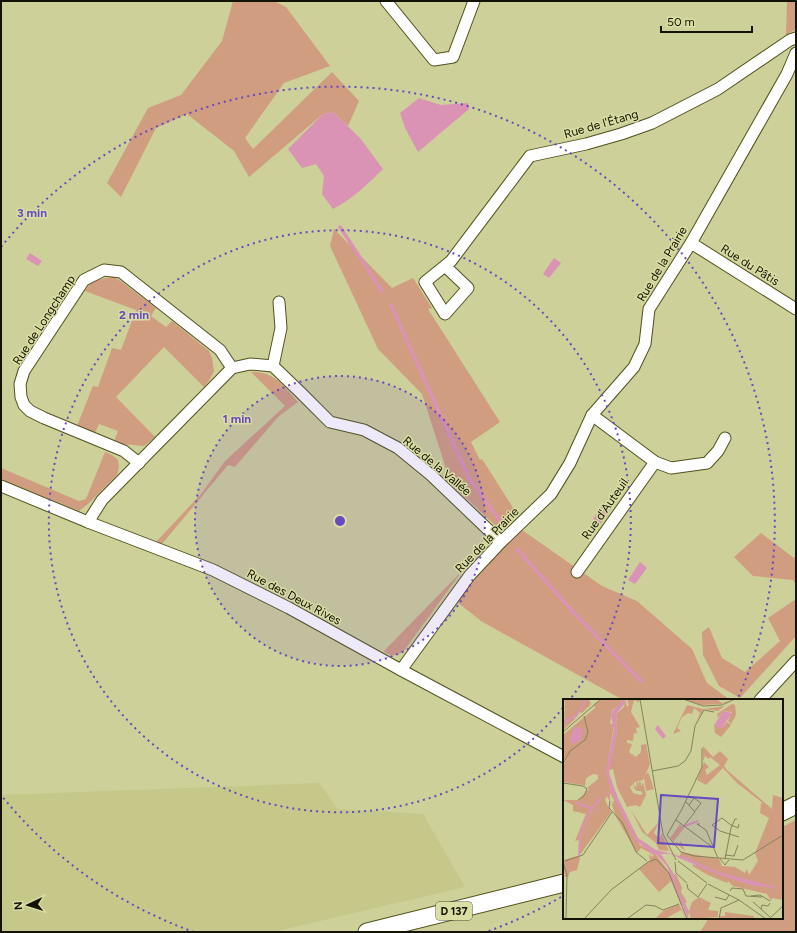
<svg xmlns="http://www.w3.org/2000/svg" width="797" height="933" viewBox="0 0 797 933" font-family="Figtree,sans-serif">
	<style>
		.built { fill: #c5c888 }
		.green { fill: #d09d80 }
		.water { fill: #da93b4 }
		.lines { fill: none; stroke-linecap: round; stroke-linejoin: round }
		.stream { stroke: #da93b4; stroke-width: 3.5 }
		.minor-casing { stroke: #50511c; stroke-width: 13 }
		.primary-casing { stroke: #50511c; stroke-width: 19 }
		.minor { stroke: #fff; stroke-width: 11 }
		.primary { stroke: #fff; stroke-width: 17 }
		.ring { fill: none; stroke: #6849c2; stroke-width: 2; stroke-dasharray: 2 4 }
		.labels { text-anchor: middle; stroke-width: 3; stroke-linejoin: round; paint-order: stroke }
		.shield { fill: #dadda4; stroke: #4f5032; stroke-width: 1 }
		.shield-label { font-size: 11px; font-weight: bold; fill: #131301 }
		.street-label { font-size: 12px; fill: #131301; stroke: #dadda4 }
		.inset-river { fill: none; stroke: #da93b4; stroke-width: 2 }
		.inset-road { fill: none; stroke: #83845c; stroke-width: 1 }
		.view { fill: #6849c2; fill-opacity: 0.15; stroke: #6849c2; stroke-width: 2 }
		.inset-edge { fill: none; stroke: #131301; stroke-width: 2 }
		.centre { fill: #6849c2; stroke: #dadda4; stroke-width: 2 }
		.ring-label { font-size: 12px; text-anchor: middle; font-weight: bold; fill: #6849c2; stroke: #dadda4; stroke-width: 3; stroke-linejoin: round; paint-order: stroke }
	</style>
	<rect width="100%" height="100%" fill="#cdd098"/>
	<!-- built -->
	<path class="built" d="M319,783l19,26 85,5 42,73 -192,45h-272v-137z"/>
	<!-- green -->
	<g class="green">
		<path d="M233,1h41l12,6 44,59 -46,17 -39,55 8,11 79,-77 27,29 -11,25 -15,-14 -10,2 -74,63 -15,-26 -47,-37 -31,14 -35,69 -14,-14 41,-75 33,-13 41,-54z"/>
		<path d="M787,1h9v28l-10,6z"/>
		<path d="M334,229l58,59 21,-10 19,30 -4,1 72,113 -29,20 9,18 2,-1 35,55 -16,17 -50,-47 -29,-90 -44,-45 -48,-103z"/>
		<path d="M114,277l8,5 34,26 -5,8 15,11 6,-6 37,30 3,7 2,13 -4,8 -6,8 -40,-40 -48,50 39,40 -11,9 -21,-2 -9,-3 4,-10 -19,-7 -4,9 -18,-7 16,-40 5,1 14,-39 9,2 15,-40 -51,-19 6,-9 15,-4z"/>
		<path d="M251,372c25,0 32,14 47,30l-20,15 -43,50 -7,-2 -66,79 -6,-2 45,-48 24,-33 60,-55z"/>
		<path d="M105,452l7,3 6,5 1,7 -2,8 -28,28 -10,8 -78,-32v-11l78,33 7,-2z"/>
		<path d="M522,530l80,56 35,15 55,48 15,34 23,17h-107l-142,-79 -24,-19 17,-24 33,-35z"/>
		<path d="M761,533l33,25 2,-3v30l-3,-5 -40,-4 -19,-19z"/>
		<path d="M462,571l-59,81c-7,4 -13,5 -19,-1z"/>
		<path d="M796,599v37l-56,62 -21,-12 -16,-31 -1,-23 7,-5 13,31 23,14 35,-31 -12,-23z"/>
		<path d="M796,820v112h-96l9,-14h73v-91z"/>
	</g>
	<!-- water -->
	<g class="water">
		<path d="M419,98l22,7 27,-2 1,6 -51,43 -13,-24 -5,-15z"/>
		<path d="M333,112l27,26 23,31c-15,15 -31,30 -50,40l-11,-15 2,-18 -8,-12 -14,4 -14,-19 35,-35z"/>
		<path d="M30,253l12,8 -4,5 -12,-7z"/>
		<path d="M554,258l7,5 -12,15 -6,-4z"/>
		<path d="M602,506h2l4,4 1,3 -9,11 -7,-5z"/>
		<path d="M640,562l7,6 -12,16 -7,-4z"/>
	</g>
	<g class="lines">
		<!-- stream -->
		<g class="stream">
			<path d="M340,227l42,64"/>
			<path d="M391,305l78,173 32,44"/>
			<path d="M517,549l57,64 67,68"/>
		</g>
		<defs>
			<g id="minor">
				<path d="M386,1l48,59 19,-3 21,-56"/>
				<path d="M691,243l105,66"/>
				<path d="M445,266l23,22 -23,26 -20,-32 26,-21 79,-105 56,-12 35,-10 31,-11 66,-34 72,-49 6,-2"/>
				<path d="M273,366l8,-38 -2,-26"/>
				<path d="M592,415l63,47 16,6 36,-5 11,-12 7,-13"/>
				<path d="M139,463l-15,-12 -80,-33 -14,-7 -6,-6 -3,-8 -1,-13 4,-13 60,-91 20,-10 17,2 99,78 12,18"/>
				<path d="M1,486l87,36 125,48 76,38 112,62 163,87"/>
				<path d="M88,522l14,-22 130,-132 18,-4 23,2 28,27 29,29 34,8 34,18 33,27 70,67"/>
				<path d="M577,572l78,-110"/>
				<path d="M401,670l69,-95 31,-33 50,-48 19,-31 22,-48 42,-48 11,-23 4,-35 42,-66 96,-169 9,-21"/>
				<path d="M760,700l36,-39"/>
			</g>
			<g id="primary">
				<path d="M782,812l14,-7"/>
				<path d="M367,932l197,-49"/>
			</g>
		</defs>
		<!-- minor casing -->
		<use href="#minor" class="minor-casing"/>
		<!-- primary casing -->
		<use href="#primary" class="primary-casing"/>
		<!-- minor -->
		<use href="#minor" class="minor"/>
		<!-- primary -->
		<use href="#primary" class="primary"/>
	</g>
	<!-- distance rings -->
	<circle cx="340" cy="521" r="145" fill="#6849c2" fill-opacity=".12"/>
	<g class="ring">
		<circle cx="340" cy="521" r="145"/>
		<path d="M563 708A291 291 0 1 1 571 698"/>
		<path d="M561 897A436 436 0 0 1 486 932M194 932A436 436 0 0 1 1 795M1 247A436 436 0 0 1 738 698"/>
	</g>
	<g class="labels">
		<!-- shield labels -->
		<rect class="shield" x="436" y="902" width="36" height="18" rx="3"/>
		<g class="shield-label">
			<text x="454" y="915">D 137</text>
		</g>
		<!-- street labels -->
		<g class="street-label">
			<text transform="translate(601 124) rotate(-16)" y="4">Rue de l'Étang</text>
			<text transform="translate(662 264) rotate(-59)" y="4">Rue de la Prairie</text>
			<text transform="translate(750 265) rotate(32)" y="4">Rue du Pâtis</text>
			<text transform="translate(44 320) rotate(-57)" y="4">Rue de Longchamp</text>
			<text transform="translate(437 466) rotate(40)" y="4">Rue de la Vallée</text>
			<text transform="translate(605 509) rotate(-55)" y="4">Rue d'Auteuil</text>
			<text transform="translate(487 540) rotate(-46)" y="4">Rue de la Prairie</text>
			<text transform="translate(294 597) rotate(28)" y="4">Rue des Deux Rives</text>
		</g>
	</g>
	<!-- overview -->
	<g transform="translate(563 699)">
		<rect width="220" height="220" fill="#cdd098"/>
		<path d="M2,0h24l2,5 -9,9 -3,-1 -5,8 -10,9zM40,0h19l-1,5 -9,6 -2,13 4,2 -6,37 3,28 29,55 14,7 18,24 4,-2 6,14 -1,4 6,10 -6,3 -10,-24 -12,11 -20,-23 11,-8 -1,-7 3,3 2,-2 -13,-7 -4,5 -21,-36 -4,-12 2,-5 -4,-7v9l-3,-6 -2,4 6,12 -32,44v-16l-4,1 11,-27 -13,-3v-6l-10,-5h15l11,-11 -6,-4 -20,-3v-16l5,-10 -5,5v-26l32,-27 -1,-4zM30,75l5,1v4l-11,9 -2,-2 1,-8zM62,0l2,8 2,-2 -2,-6h13l-1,3 -5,-2 -3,12 9,15 -4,1 1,6 -3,-1 -1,8 -6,-1v3l5,1 -3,8 7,5 5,-5v-7l5,-1 4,20 -7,16 -8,2 -5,5 3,6 7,2 3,-1 -2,-3h-4l-6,-5 4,3 -2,-5 4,4 -1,-5 2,-1 1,5v-5h2v5l2,-5 3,13 -6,12 -5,-2 -8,2 -10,-20 -4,-18 -4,1 8,-38 -1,-18 8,-7zM122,0h31l6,4 12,-4 -12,5 -22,1zM169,5l3,1 1,10 -5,9 -3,-3 4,-9 -9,-1 -5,7 -1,-4zM124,6l16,4 22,-3 -7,5 -14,-2 -8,13 4,-9 -6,-5 -2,6 -4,-1 -6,4 -5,11 4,3 -8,3zM153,23l-1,3 7,3 5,-6 4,3 -10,12 -6,-4 -1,-8zM140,47l10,11 7,-6 8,8 -4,7 3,4 45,39 1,-14 10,3v102l-11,-2 -1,3 -4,-7 -34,-8 -5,-5 -1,2 -19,-8 -14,-8 -2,-3 7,2 -8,-4 -12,-4 2,-6 38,7 3,7 13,1 10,6 2,-4 2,6 9,-14 -3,-8 14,-35 -9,-5 1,-10 3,1 -27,-21 -14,-15 -17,17 -9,-5 7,-18 5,5 -4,3 2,5 13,-10 -10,-8 -1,2 -4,-3 -2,5zM85,73l6,17 -8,2 -2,-14zM68,111l16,25 12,-13 -5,11 5,5 3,-4 7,17 -10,-1 -3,-7 -14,-11zM117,125l4,4 -10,13 5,3 2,-3 4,10 -15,-13zM14,157l3,2 -3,12 -7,2 -2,5h-3l-2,-17zM136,198l12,6 -3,7 10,1v6l-27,2 -2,-7 3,-10zM116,205l7,15 -5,-9 -16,9h-10l8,-8zM162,213l28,4 3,3h-37v-3h6z" fill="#d09d80" fill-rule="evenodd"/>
		<path d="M59,0l4,3 -10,12 1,18 -8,41 9,25 20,40 18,12 32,8 27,13 68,18 -33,-4 -38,-13 -42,-18h-9l13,20 4,16 11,21 -1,8 -21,-53 -13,-14 -1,3 -18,-16 -24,-47 -10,5 10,-6 -5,-19 8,-43 -3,-12 1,-6 9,-8zM160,12l9,2 -10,15h-4l-3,-4zM95,26l8,11 -3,3 -8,-10zM14,28l4,1 2,4 -3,9 -7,3 -3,-5 3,-9z" fill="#da93b4"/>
		<path class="inset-river" d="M0,24l13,-7 11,-17M13,104l15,5M122,127l13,-5M16,157l1,-20 10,-25 11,-13"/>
		<path class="inset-road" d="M77,0l23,135 13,26M120,0l20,7 19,-1 13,-6M0,33l38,-33M0,65l7,-13 15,-11 3,-8 -4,-16M89,72l26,-5 7,-5 6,-10 4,-25 9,-16 10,2M0,84l20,3 4,3 -3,7 -6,4M47,102l-1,7 13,14 14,30 11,9M126,106l5,-7 7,5 -6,8M113,121l35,26M137,125h-3l9,6 12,28M120,128l12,-15 -9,-10M176,138l-19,-6 -8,-6 10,-7 9,7 7,3 1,-4M118,153l-14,-17 15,-26 20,-42v-19M118,153l13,4 49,4 40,-25M162,156l9,1 4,-11M157,160l5,6 4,-5M162,160l6,-31 4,-9h2M2,162l18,-6 29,-43M115,162l29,22M0,163l4,13 -1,44M112,163l1,11 11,10M124,185l1,5 10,8 9,-13M145,185l31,16 27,19M167,192l2,-3 11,1 3,7M183,197l16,1M188,197l9,-1 10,6M152,198l11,3 3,-5M190,203l17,15M198,210l1,-4 6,1 2,-3M21,220l27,-29 37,-28 8,-3 13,14 18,46M64,220l19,-14 9,1 8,4 16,-6M156,220l2,-11 18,-8M206,220l14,-13"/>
		<path class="view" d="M98,96l57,4 -4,48 -56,-4z"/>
		<rect width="220" height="220" class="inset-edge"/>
	</g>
	<circle cx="340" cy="521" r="6" class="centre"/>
	<g class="ring-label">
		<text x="32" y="217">3 min</text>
		<text x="134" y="319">2 min</text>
		<text x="237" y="423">1 min</text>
	</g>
	<!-- border -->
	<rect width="797" height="933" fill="none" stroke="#131301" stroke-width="4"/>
	<!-- north arrow -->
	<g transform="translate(28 905) rotate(266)" stroke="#dadda4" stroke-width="3" paint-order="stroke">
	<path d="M0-3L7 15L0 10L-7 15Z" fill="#131301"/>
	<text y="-6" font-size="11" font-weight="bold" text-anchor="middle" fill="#131301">N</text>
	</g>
	<!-- scale -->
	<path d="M661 26v6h91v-6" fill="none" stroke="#131301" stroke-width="2"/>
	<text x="667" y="26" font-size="12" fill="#131301" stroke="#dadda4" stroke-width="3" paint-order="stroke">50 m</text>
</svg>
